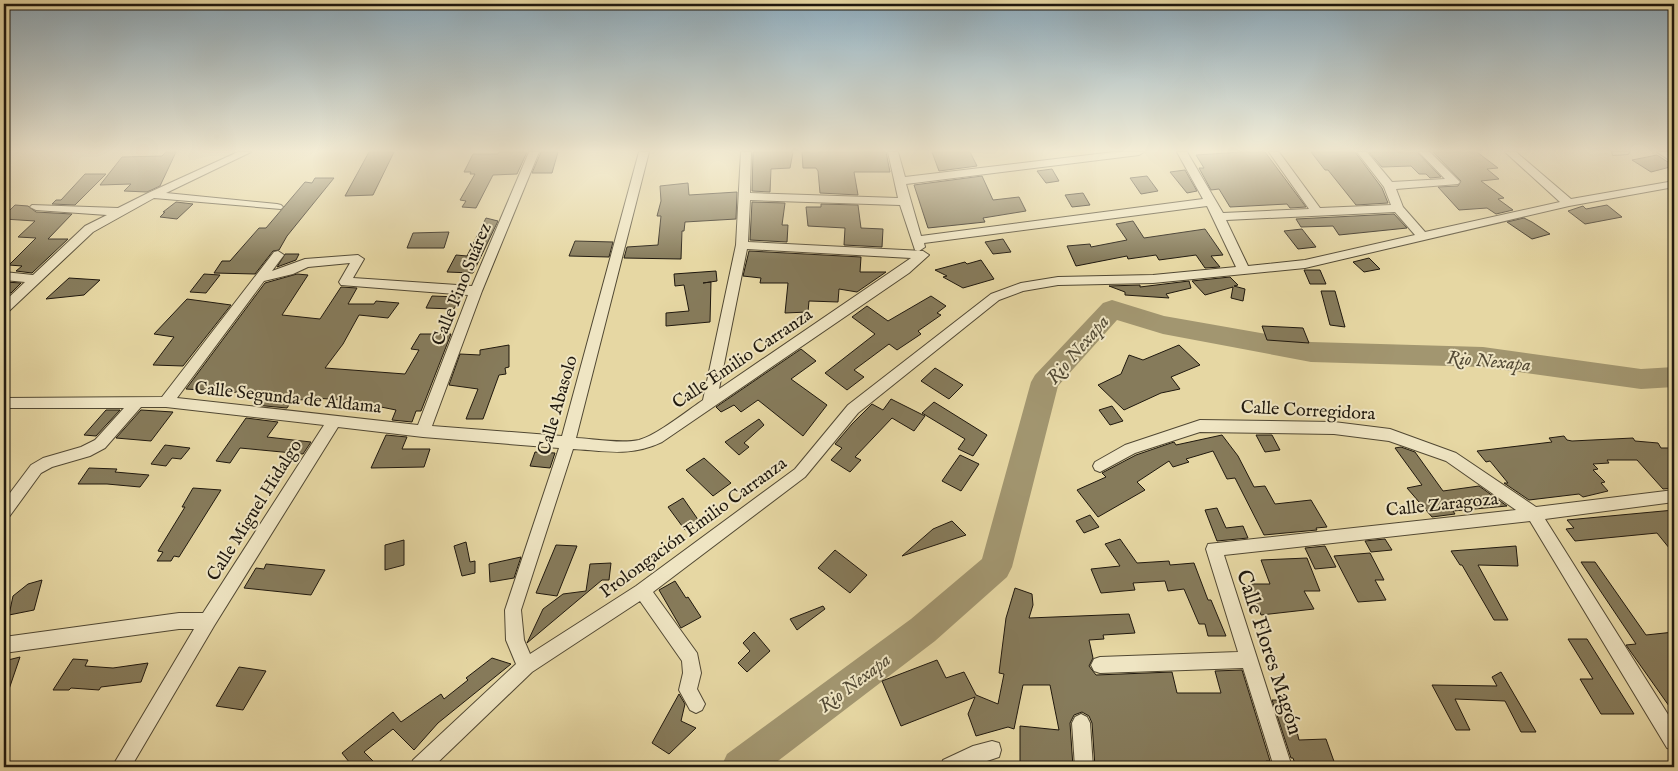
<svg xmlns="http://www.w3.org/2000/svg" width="1678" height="771" viewBox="0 0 1678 771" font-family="'IM FELL English',serif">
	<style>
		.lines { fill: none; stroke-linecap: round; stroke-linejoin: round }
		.river { fill: #a29670; fill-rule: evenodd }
		.building { fill: #867b5b; stroke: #1f180e }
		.minor-casing { stroke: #514833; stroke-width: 2 }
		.minor { fill: #efe5c3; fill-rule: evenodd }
		.labels { text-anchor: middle; stroke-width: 4; stroke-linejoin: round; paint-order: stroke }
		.street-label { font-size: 18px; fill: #1f180e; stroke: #efe5c3 }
		.water-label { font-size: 19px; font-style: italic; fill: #534a35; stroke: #efe5c3 }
		.near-street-label { font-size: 21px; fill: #1f180e; stroke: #efe5c3 }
	</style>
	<rect width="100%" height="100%" fill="#e6d7a3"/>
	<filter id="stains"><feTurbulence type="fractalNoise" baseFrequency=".004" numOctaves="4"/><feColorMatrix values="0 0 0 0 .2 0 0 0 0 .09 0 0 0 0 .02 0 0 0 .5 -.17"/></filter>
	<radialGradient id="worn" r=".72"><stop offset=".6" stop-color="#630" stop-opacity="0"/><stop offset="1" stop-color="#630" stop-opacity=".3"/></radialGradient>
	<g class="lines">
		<!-- river -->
		<path class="river" d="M1112,300l52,16 147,26 172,5 158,22 33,-2v20l-33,2 -158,-22 -172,-5 -148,-28 -46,-14 -59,66 -46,181 -5,10 -72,64 -165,126h-49l6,-13 184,-135 71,-60 49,-177 4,-7 68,-72z"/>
	</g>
	<!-- building -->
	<g class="building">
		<path d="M166,152h10l-16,34 -13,6 -23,-1 7,-7 -31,1 22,-28 40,-1z"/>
		<path d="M369,152h25l-21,43 -28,1z"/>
		<path d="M499,152h28l-10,22 -24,1 -17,33 -14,-1 4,-6 -6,-1 15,-26h-5l1,-2h-7l9,-18h25z"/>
		<path d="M541,152h17l-6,21h-20z"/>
		<path d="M753,152h40l-3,16 -19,1 -1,23 -18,-1z"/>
		<path d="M802,152h84l4,20h-36l4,23 -38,-2 -2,-22 -2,-3h-13z"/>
		<path d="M932,152h38l7,14 -38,5z"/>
		<path d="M1241,152h24l41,55 -16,1 -3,-4 -57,3 -11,-18 -8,1 -12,-22h5l-8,-13z"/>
		<path d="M1311,152h44l27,36 6,15 -32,2 -28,-35h-3z"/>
		<path d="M1369,152h48l24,25 -11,1 -4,-4h-7l-8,-8 -29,1z"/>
		<path d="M1433,152h44l21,16 -11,1 12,10 -18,2 23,17 -6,1 15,11 -17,4 -9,-6 -28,2 -21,-23 20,-1 3,-5z"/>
		<path d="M1657,155l17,11 -23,6 -19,-12z"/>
		<path d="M1052,169l7,12 -13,2 -9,-12z"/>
		<path d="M1185,170l12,21 -10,2 -17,-21z"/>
		<path d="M85,174h21l-31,31 -23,-1 4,-4h5z"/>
		<path d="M982,176l11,24 26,-3 7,14 -43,7 2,4 -57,6 -14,-43z"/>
		<path d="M1147,176l11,15 -17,3 -11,-16z"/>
		<path d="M315,178h19l-47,58 -8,14 -6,1 -18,23 -41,-1 8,-12h8l29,-33h7l39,-46 7,1z"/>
		<path d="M688,183l1,12 48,-3 -1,27 -51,3 -1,9h-2l-1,28 -57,-1 3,-11 31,-2 3,-29h-4l4,-15 -1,-15z"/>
		<path d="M1083,193l7,12 -18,2 -7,-12z"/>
		<path d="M176,202l17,2 -16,15 -17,-2 5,-5h-2z"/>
		<path d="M752,202l33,1 -3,22h6l-1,17 -37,-2z"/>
		<path d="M821,204l37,1 3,23 22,1 -1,18 -38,-2 1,-17 -37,-2 -2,-19h15z"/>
		<path d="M15,205l13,1 8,6 36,2 -24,25h20l-36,34 -16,-2 6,-5 -13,-1 27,-27 -18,-1 17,-16 -31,-2v-3z"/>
		<path d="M1607,205l15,12 -37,7 -17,-13 15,-5 3,3z"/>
		<path d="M1394,214l13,14 -68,7 -6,-9 -32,1 -5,-8z"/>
		<path d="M486,218l12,3 -25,52 -26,-1 9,-17 11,1z"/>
		<path d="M1524,218l8,4 18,12 -18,5 -25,-17z"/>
		<path d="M1133,221l11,17 61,-9 18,26 -12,1 9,11 -15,1 -9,-13 -37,5 -3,-5 -28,4 -1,-3 -51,10 -9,-20 23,-2 1,3 36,-7 -11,-16z"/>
		<path d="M1302,229l14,18 -18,2 -14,-18z"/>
		<path d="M449,232l-5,16h-37l6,-15z"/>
		<path d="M1003,239l8,13 -18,2 -8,-12z"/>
		<path d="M575,241l38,1 -4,15 -40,-1z"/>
		<path d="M749,251l112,6 -1,15h26l-29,20 -18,-3 -1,13 -29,-1 -1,11 -23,1 3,-30h-28l1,-5 -18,-2z"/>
		<path d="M285,254h14l-3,6 -19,7z"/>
		<path d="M1369,258l11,11 -16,3 -11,-10z"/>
		<path d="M981,260l13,19 -31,9 -20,-11 4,-1 -12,-6 30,-8 2,2z"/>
		<path d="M1304,270h16l6,14h-16z"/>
		<path d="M716,271l1,10 -14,2 8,-1 -1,40 -44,4v-13l23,-2 -5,-26 -9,1 -1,-12z"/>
		<path d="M204,274l16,1 -14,18 -16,-1z"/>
		<path d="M297,274l11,1 -26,40 38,4 21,-32 16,1 -9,16h26l2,-3 23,2 -11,15 -29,-3 -16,29 -18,24 80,6 14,-24 -8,-1 9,-15h31l-30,77h-5l-4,11 -20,-2 4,-10 -25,-5 -20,-1 2,-3 -37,-3 -1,3 -22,-2 -6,9 -32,-3 8,-11 -77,-5 79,-106z"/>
		<path d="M1230,277l8,8 -4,1 11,3 -2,12 -12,-3 2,-11 -28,8 -13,-14z"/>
		<path d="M69,278l31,2 -16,15 -38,4z"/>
		<path d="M1189,281l2,7 -25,6 3,4 -44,-3v-3l-16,-6 31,-1v2z"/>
		<path d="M5,282l16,1 -10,10h-7z"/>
		<path d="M1321,291h14l10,36 -15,-2z"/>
		<path d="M432,296l28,1 -6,12 -28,-1z"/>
		<path d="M931,296l15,10 -9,7 4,2 -23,16 3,3 -24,16 -8,-6 -35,26 10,7 -17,13 -22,-17 50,-39 -23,-17 15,-11 21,15z"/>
		<path d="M187,299l44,6 -48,61 -30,-1 21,-28 -20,-3z"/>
		<path d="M1262,326l41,2 6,15 -42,-3z"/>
		<path d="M509,345v22l-4,1 1,6 -7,1 -16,44h-17l12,-30 -29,-4 11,-31 20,1v-5z"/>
		<path d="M1179,345l21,20 -29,12 9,12 -19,4 -37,17 -26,-25 23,-11 8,-19 14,5z"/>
		<path d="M801,349l15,12 -25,18 36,26 -24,31 -45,-36 -17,12 -7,-7 -13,7 -5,-5z"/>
		<path d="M935,368l28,17 -14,14 -28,-18z"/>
		<path d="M891,399l34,17 -11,15 -22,-13 -37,39 6,3 -11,12 -19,-12 11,-12 -7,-4 17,-20 20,-20 11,6z"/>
		<path d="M934,402l53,33 -14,21 -15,-7 7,-10 -43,-26z"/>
		<path d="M1112,406l11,15 -13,4 -11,-15z"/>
		<path d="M106,410h14l-24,26 -12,-1z"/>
		<path d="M141,410l32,2 -22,29 -35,-3z"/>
		<path d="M246,418l32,4 -11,15 44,5 -8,12 -63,-6 -10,15 -14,-2z"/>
		<path d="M759,419l5,6 -20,18 5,4 -10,8 -14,-13z"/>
		<path d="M386,435l21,2 -5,12h28l-6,18 -53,1z"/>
		<path d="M1222,435l16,21 16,31 11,-1 10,18 36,-4 16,27 -11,1 1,2 -53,5 -29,-57 -8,1 -14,-28 -27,8 3,3 -16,5 -4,-6 -32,21 8,8 -47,27 -21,-27 29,-13 -4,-4 34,-18 38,-13 2,3z"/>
		<path d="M1256,435h16l8,15 -15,2z"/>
		<path d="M1564,436l3,4 5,1 61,-3 2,3 23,2 3,5h13v40l-11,1 -26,-29h-30l2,3 -16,1 5,5 -5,1 12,12 -4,1 7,8 -25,6 -4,-3 -50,6 -25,-17h4l-18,-22 -4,1 -9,-11 75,-9 -3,-4z"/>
		<path d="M165,445l25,3 -9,11 -9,-1 -6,8 -15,-2z"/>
		<path d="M1401,447l14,5 28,39 36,-5 28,20 -54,5 2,3 -23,3 -25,-29 15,-3 -27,-37z"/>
		<path d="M535,452l20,1 -5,15 -20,-2z"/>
		<path d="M960,455l19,9 -18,27 -19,-10z"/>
		<path d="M704,458l27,25 -18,13 -27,-26z"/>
		<path d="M89,468l28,1 -2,3 34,3 -9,12 -33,-3h-29z"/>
		<path d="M193,488l28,2 -42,67 -5,-1 -3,5h-14l6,-9 -5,-1 27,-44h-3z"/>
		<path d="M683,498l16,23 -14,9 -17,-23z"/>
		<path d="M1217,508l9,20 17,-2 5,12 -31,3 -12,-31z"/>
		<path d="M1674,510v44l-17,-21 -82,8 -9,-12 8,-1 -7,-8z"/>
		<path d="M1090,515l9,12 -15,6 -8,-12z"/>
		<path d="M952,521l14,14 -64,21 31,-27z"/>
		<path d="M1120,539l17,24 32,-2 1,4 24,-2 14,37h3l15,36h-18l-3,-12h-6l-15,-35 -16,2 -3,-10 -32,2 2,7 -34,3 -10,-24 29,-3 -15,-22z"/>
		<path d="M1385,539l7,11 -21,2 -6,-11z"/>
		<path d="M404,540v25l-19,5v-25z"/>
		<path d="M466,542l4,20 5,-1v12l-13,3 -8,-30z"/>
		<path d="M556,545l21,1 -20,50 -21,-3z"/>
		<path d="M1325,546l11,21 -21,2 -10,-21z"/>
		<path d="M1516,546l2,20 -40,-1 30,55h-14l-32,-55h-2l-9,-14z"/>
		<path d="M835,550l32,25 -17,18 -32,-25z"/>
		<path d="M1370,553l14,27h-9l11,20 -28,2 -24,-46z"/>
		<path d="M521,557l-7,21 -24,4 -1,-18z"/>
		<path d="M1307,558l13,33h-16l10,18 -53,6 -11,-31h20l-9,-24z"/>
		<path d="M1581,562h14l51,73 28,-3v81l-48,-68 10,-1z"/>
		<path d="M611,563l-2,17h-7l-75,63 16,-34 20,-15 23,-3 4,-27z"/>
		<path d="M266,564l59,6 -14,25 -67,-7 12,-20 8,1z"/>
		<path d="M42,580l-8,30 -25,5 4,-19 15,-12z"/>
		<path d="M675,581l11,17 2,-1 13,20 -20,11 -22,-38z"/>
		<path d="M1015,588l17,6 1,11 -4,13 100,-4 6,19 -32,2 1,4 -15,1 4,18 -4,8 7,9 76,-3 5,21h44l-6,-22 27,-1 28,91h-4l2,6h-92l-1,-2 -54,-2 1,4h-27l-3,-44 -3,-7 -7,-4 -8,3 -4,8 3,44h-53v-41l39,4 -9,-45h-27l-9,44 -6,-2 -32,9 -8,-22 7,-17 -74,29 -19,-45 55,-21 9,18 18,-6 12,23 22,9 6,-30 -5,-1 7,-55z"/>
		<path d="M823,606l2,3 -28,21 -7,-11z"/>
		<path d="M754,632l16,19 -23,21 -9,-9 12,-12 -7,-8z"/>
		<path d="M1568,639h19l47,75h-33l-21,-35h13z"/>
		<path d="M20,657l-14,41 -2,-1v-36z"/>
		<path d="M492,658l19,6 -73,59 -24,27 -21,-21 -29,23 15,15h-26l-11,-14 51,-41 8,10 40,-28 3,5 24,-19 -2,-2z"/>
		<path d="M73,659l15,1 -3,6 28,2 35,-5 -7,19 -40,5 -2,3 -28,-2 -2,2h-16z"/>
		<path d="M239,667l27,4 -23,39 -27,-4z"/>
		<path d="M1501,672l35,60h-15l-16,-31 -50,-2 15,31h-14l-24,-45 65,1 -5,-9z"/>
		<path d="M679,694l6,10 -4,17 15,7 -27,26 -17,-11z"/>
		<path d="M1272,700h10l11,32h4l2,8 27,-1 10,28h-40l-3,-9h-2z"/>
	</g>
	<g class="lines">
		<defs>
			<g id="minor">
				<path d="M238,152h13l-85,41 111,11 4,1 2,2 -2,2 -127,-11 -61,34 -85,80 -4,1v-11l21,-20 -21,-2v-8l29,3 52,-49 22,-11 -71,-5 -6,-3 2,-2 86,3 30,-15z"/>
				<path d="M529,152h10l-57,139 -50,135 130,10 77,-284h10l-73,286c20,1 44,6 63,2 18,-5 48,-29 64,-40l33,-155 5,-93h10l-1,41 148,5 -10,-46h10l7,25 209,-25h30l-5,3 -233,29 15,52 282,-37 -26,-47h10l36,61 86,-4 -40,-57h10l41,56 71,-3 -7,-18 -27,-35h10l25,30 53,-3 -26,-27h11l30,30 -2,2 -62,5 7,18 22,25 135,-30 -55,-50h11l55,47 103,-18v6l-105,19 -264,62 -152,15 -95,2 -35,6 -24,9 -141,113 -53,64 -152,115 44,61 4,20 -4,16 8,15 -3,6 -6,3 -6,-3 -11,-20 4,-17 -1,-12 -42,-60 -108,71 -99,95h-22l2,-7 103,-96 -10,-24 -1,-30 54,-162 -136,-11 -85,-10 -124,199 -83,141h-19l82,-138h-15l-175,24v-16l175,-24h24l121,-188 -158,-18h-25l-36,41 -15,8 -38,11 -11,6 -32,44 -5,1v-17l27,-36 12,-7 38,-11 14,-7 29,-32h-120v-10l158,-1 112,-145 4,-1 6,4 -12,16 33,-12 53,-4 6,4 -11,19 119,8zM750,200l150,5 15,45 4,1 6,-4 -1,-4 283,-37 29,61 -83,8 -95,2 -37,6 -30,11 -143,111 -53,64 -159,117 -106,68 -6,-14 -3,-30 52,-161c34,2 57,8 89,-7l247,-169 20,-18 -6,-4 -175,-9zM1395,212l20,23 -110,25 -57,6 -22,-46zM747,249l164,9 -192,131zM350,263l-11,19 2,3 127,10 -50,130 -241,-27 87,-117 29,-7 15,-7z"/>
				<path d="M1612,152h17l-1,2 -15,1z"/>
				<path d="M1657,152h12l5,3v8z"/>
				<path d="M1200,420l134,2 56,7 66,24 80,54 138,-17v12l-129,17 129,205v26l-7,-2 -137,-227 -306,34 68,212h-18l-31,-99 -143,5 -6,-2 -3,-6 3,-6 6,-2 138,-5 -32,-103 2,-5 308,-34 -70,-49 -57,-20 -55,-7 -134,-2 -65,21 -35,19 -5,-2 -2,-4 2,-4 30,-17z"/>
				<path d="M1081,714l6,3 3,6 3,44h-18l-3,-44 3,-6z"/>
				<path d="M992,741l7,2 2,7 -2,7 -30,10h-28l2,-7 30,-14z"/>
			</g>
		</defs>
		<!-- minor casing -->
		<use href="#minor" class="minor-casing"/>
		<!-- minor -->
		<use href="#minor" class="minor"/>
	</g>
	<!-- sky -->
	<linearGradient id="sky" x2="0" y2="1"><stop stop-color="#8ca8b8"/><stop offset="0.58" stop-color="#f4edd6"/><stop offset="1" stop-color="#f4edd6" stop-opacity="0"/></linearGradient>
	<rect width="1678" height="260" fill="url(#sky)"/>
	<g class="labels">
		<!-- street labels -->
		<g class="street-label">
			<text transform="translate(461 284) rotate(-68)" y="6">Calle Pino Suárez</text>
			<text transform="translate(742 358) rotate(-34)" y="6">Calle Emilio Carranza</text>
			<text transform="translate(288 397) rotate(6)" y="6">Calle Segunda de Aldama</text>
			<text transform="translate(557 405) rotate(-74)" y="6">Calle Abasolo</text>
			<text transform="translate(1308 410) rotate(3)" y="6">Calle Corregidora</text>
			<text transform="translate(1442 504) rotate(-6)" y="6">Calle Zaragoza</text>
			<text transform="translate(254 510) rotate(-58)" y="6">Calle Miguel Hidalgo</text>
			<text transform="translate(693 527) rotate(-36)" y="6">Prolongación Emilio Carranza</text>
		</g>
		<!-- water labels -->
		<g class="water-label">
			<text transform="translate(1077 349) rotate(-49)" y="7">Rio Nexapa</text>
			<text transform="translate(1489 360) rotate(5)" y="7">Rio Nexapa</text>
			<text transform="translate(854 682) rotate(-37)" y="7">Rio Nexapa</text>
		</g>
		<!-- near-street labels -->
		<g class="near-street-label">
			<text transform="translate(1270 652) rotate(72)" y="7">Calle Flores Magón</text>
		</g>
	</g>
	<!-- margin -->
	<rect width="1678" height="771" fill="none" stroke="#e6d7a3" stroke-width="20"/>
	<rect x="5" y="5" width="1668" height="761" fill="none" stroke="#1f180e" stroke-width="2.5"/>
	<rect x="10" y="10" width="1658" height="751" fill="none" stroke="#1f180e"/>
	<rect width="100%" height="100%" filter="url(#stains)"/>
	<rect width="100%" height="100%" fill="url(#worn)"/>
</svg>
